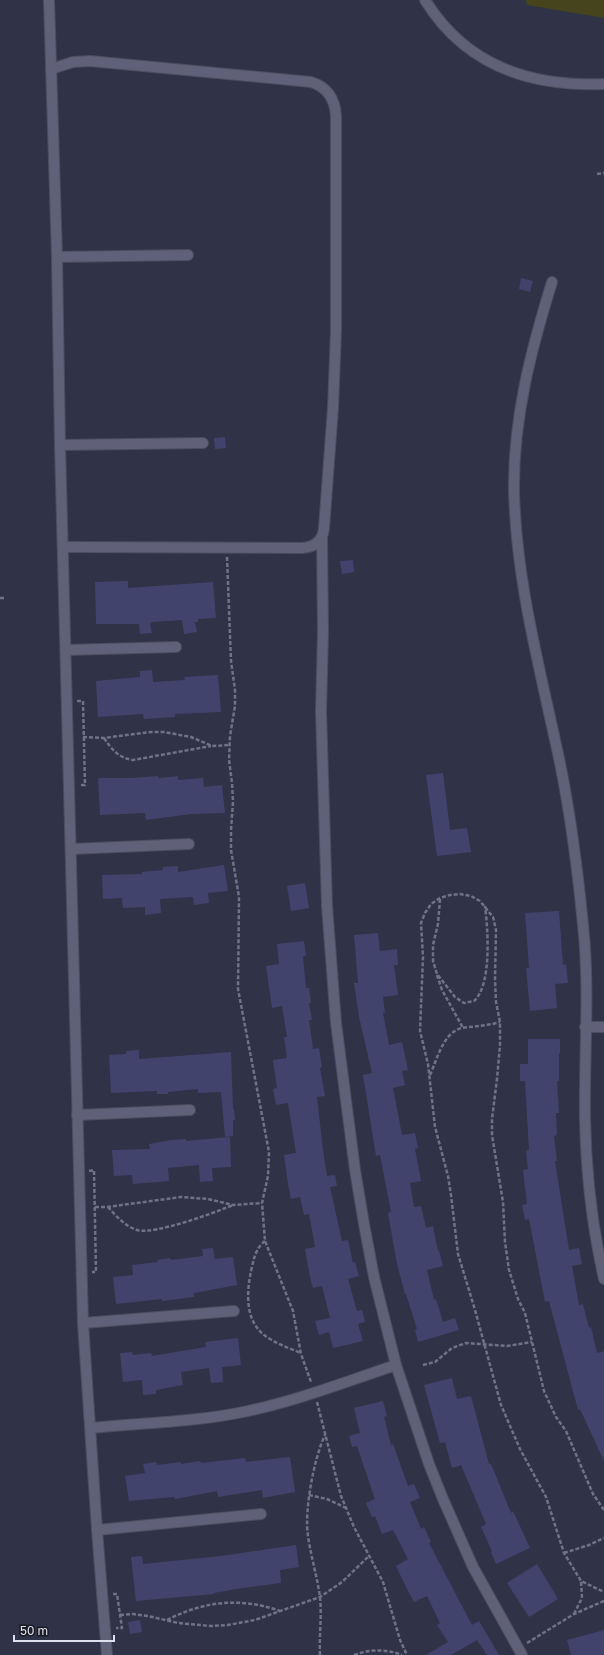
<svg xmlns="http://www.w3.org/2000/svg" width="604" height="1655" viewBox="0 0 604 1655" font-family="'Golos Text',sans-serif">
	<style>
		.green { fill: #46441d }
		.building { fill: #42436c }
		.lines { fill: none; stroke-linecap: round; stroke-linejoin: round }
		.minor-casing { stroke: #4c4d5e; stroke-width: 12 }
		.path { stroke: #707285; stroke-width: 2.5; stroke-dasharray: 4 2; stroke-linecap: butt }
		.minor { stroke: #606179; stroke-width: 10 }
	</style>
	<rect width="100%" height="100%" fill="#303247"/>
	<!-- green -->
	<path class="green" d="M526,0h78v18l-77,-13z"/>
	<!-- building -->
	<g class="building">
		<path d="M521,278l12,3 -3,11 -11,-3z"/>
		<path d="M225,437l1,11 -11,1 -1,-11z"/>
		<path d="M353,560l1,12 -12,2 -2,-13z"/>
		<path d="M128,581v7l85,-6 3,36 -18,1v3h-3l2,10 -13,2 -2,-14 -30,2 -2,2 2,9 -12,1 -1,-10h-43l-1,-42z"/>
		<path d="M152,670l1,12 32,-2 -1,-3 34,-2 3,37 -46,2v3l-31,2 -1,-5 -45,3 -2,-36 44,-4v-6z"/>
		<path d="M443,773l7,57 17,-2 4,24 -34,4 -11,-81z"/>
		<path d="M158,776l1,2 19,-2v4l25,-2 1,9 18,-2 3,28 -34,1 -45,6 -1,-7 -45,2 -2,-37h33z"/>
		<path d="M224,865l4,26 -20,2 1,10 -15,2 -1,-8 -33,2 1,14 -16,2v-8l-22,1 -1,-10 -19,1 -1,-24 40,-1v-2l21,-2v-3l15,-1v6z"/>
		<path d="M305,883l4,25 -18,3 -4,-25z"/>
		<path d="M559,911l4,54 3,-1 2,19 -13,1 2,24 -27,3 -4,-43h3l-4,-55z"/>
		<path d="M378,933l2,18 17,-2 1,16h-4l4,30 -15,2 2,16h-2l6,32 13,-3 6,28 -6,1 3,14 -12,3 9,47 13,-2 3,15 -3,1 6,32 -11,2 4,24 7,-1 5,22 7,-2 5,25h1l4,15 -16,4 7,30 2,-1 7,23 12,-4 4,12 -41,12 -3,-12 2,-1 -11,-35h-1l-8,-30 -9,-51 3,-1 -11,-57 -4,1 -13,-81 9,-2 -13,-56 -5,-34h4l-4,-48z"/>
		<path d="M304,941l2,15h-3l3,32h3l2,15h-2l3,17h-3l4,29 6,-1 3,19 -2,1 5,28 -8,1 6,53 4,26 8,-1 2,11 -7,1 12,54 6,-1 5,23 2,-1 4,14 -11,3 9,32 5,-1 3,12 -7,2 5,17 -30,7 -4,-16 -10,3 -4,-14 15,-3 -8,-32 -9,2 -3,-11 -5,-28 10,-2 -6,-33 -5,1 -4,-18 -9,2 -3,-15 -4,-29 12,-2 -8,-50 -12,2 -3,-16 4,-1 -4,-28 14,-2 -3,-21h3l-5,-31 -10,2 -6,-42 13,-2 -2,-20z"/>
		<path d="M528,1039h32v14h-1v28h-2l2,32h-3l1,22 -3,1 3,25h-2l14,89 10,-2 3,16 -10,2 7,39 4,-1 6,24 2,-1 6,26 7,-2v110l-24,-52 -2,1 -29,-109 -4,1 -16,-83 -4,1 -3,-15 5,-1 -4,-34 5,-1 -2,-18 3,-1 -4,-69h-5v-17h8z"/>
		<path d="M139,1050v9l92,-7 2,57h1l1,11h-2v16l-8,1 -4,-45 -23,1v-4l-30,3v2h-11v-3l-46,2 -2,-38 17,-1v-3z"/>
		<path d="M230,1137l1,30 -19,1 1,13 -13,1 -1,-17 -31,3 1,13 -36,3 -1,-9 -18,1 -2,-26 38,-1 -1,-5 22,-4 15,-1v2z"/>
		<path d="M213,1248l2,11 18,-2 4,28 -43,8v4l-32,4v-2l-46,5 -3,-27 20,-2 -1,-10 26,-3 -1,-2 13,-2 1,2 32,-4 -1,-7z"/>
		<path d="M238,1338l3,27 -19,2 1,15 -12,1 -2,-15 -28,4 2,13 -27,5v4l-13,1 -1,-15 -19,2 -3,-29 12,-1 1,3 18,-2 1,3 54,-9 -1,-5z"/>
		<path d="M452,1378l5,21 14,-3 18,68h2l20,49 2,-2 17,37 -34,16 -5,-12 1,-1 -11,-24 5,-3 -25,-59 -9,3 -7,-26 -5,1 -16,-58z"/>
		<path d="M383,1401l4,15 -3,1 7,28 2,-1 15,42 6,-2 6,14 -10,4 11,27 3,-2 7,15 -2,1 43,82 7,-4 20,34h-12l-10,-15 -26,15h-25l22,-13 -11,-17 3,-2 -13,-27 -13,6 -8,-15 -10,-21 12,-7 -15,-29 -11,4 -7,-18 -3,1 -6,-14 9,-4 -18,-53 -5,1 -3,-11 11,-3 -6,-25z"/>
		<path d="M290,1457l5,35 -32,6 -1,-8 -44,7 -1,-6 -42,8 -1,-2 -45,4 -4,-25 20,-3 -2,-9 13,-2 1,3 24,-3v2l19,-3 1,2 44,-5 1,4z"/>
		<path d="M296,1545l3,22 -19,3 1,13 -45,6 -22,4v1l-78,7 -5,-44 11,-1 1,8 78,-8z"/>
		<path d="M537,1564l21,35 -29,18 -22,-34z"/>
		<path d="M140,1620l2,12 -12,2 -2,-12z"/>
		<path d="M604,1630v25h-33l-4,-15z"/>
	</g>
	<g class="lines">
		<defs>
			<g id="minor">
				<path d="M49,0l8,257 3,188 23,878 14,207 10,125"/>
				<path d="M425,0c41,66 105,87 179,84"/>
				<path d="M51,69l22,-7 17,-1 221,21c16,5 24,17 25,34v215l-3,77 -9,120c-1,13 -9,19 -22,20l-239,-1"/>
				<path d="M57,257l131,-2"/>
				<path d="M552,282c-21,68 -39,137 -38,209 2,85 23,166 41,249 14,61 22,123 28,185 7,64 1,129 2,193 1,54 7,108 19,161"/>
				<path d="M60,445l143,-2"/>
				<path d="M322,537l1,96 -2,78 6,195 9,117 19,147 9,54 10,53 22,88 33,99 14,35 30,68 49,88"/>
				<path d="M66,650l110,-3"/>
				<path d="M71,849l118,-5"/>
				<path d="M585,1027h19"/>
				<path d="M77,1115l113,-5"/>
				<path d="M83,1323l151,-12"/>
				<path d="M91,1428c52,-5 106,-6 157,-17 51,-11 100,-30 148,-46"/>
				<path d="M97,1530l164,-16"/>
			</g>
		</defs>
		<!-- minor casing -->
		<use href="#minor" class="minor-casing"/>
		<!-- path -->
		<g class="path">
			<path d="M597,174l7,-1"/>
			<path d="M227,557l4,104 4,29v16l-5,30 -1,24 3,23 1,19 -2,28v20l8,47 -1,92 31,163 -1,24 -6,27 3,38 28,70 8,43 10,28"/>
			<path d="M0,598h6"/>
			<path d="M77,701h6l2,84h-5"/>
			<path d="M83,737l21,1 47,-6h13l27,5 21,9 17,-1"/>
			<path d="M104,738c8,12 15,20 29,22l78,-14"/>
			<path d="M440,899l-2,25 -5,21v16l4,13 18,23 9,6 10,-2c18,-16 14,-72 11,-95"/>
			<path d="M437,975l5,15 21,38"/>
			<path d="M430,1075c7,-15 13,-43 32,-47 13,-2 25,-2 38,-6"/>
			<path d="M89,1171l5,-1 2,102h-4"/>
			<path d="M95,1207h12l74,-10 27,2 25,6 29,-2"/>
			<path d="M108,1207c8,9 17,19 29,23 17,5 77,-17 96,-25"/>
			<path d="M265,1241c-10,8 -11,18 -14,30 -5,25 -6,54 19,68 10,6 21,10 31,14"/>
			<path d="M423,1365l12,-3 17,-14 14,-5 41,3 25,-4"/>
			<path d="M317,1402l24,94 13,31 29,55 17,58 7,15"/>
			<path d="M309,1495l18,4 19,9"/>
			<path d="M604,1510l-11,-16 -27,-63 -10,-14 -12,-26 -19,-78 -7,-14 -9,-29 -4,-28 -2,-40 -11,-67v-16l5,-40 3,-34v-23l-4,-20 -1,-23 1,-49 -3,-13 -13,-16 -9,-5 -11,-2 -10,1 -10,3 -9,6 -6,9 -4,10 2,34 -3,74 8,33 7,63 13,49 3,19 7,59 17,56 26,95 19,44 26,48 18,56 17,28 23,11"/>
			<path d="M564,1553l25,-8 15,-7"/>
			<path d="M113,1594h4l5,34h-6"/>
			<path d="M574,1614l8,-16 -1,-17"/>
			<path d="M120,1615l13,-1 15,2 30,7 33,3 17,-1 27,-5 65,-23 22,-15 27,-26"/>
			<path d="M167,1620c37,-19 74,-23 113,-9"/>
			<path d="M527,1643l47,-29 30,-13"/>
			<path d="M320,1655c-1,-19 2,-39 0,-58 -3,-21 -9,-40 -12,-61 -4,-25 6,-78 17,-101"/>
			<path d="M354,1655c16,-6 32,-6 48,0"/>
		</g>
		<!-- minor -->
		<use href="#minor" class="minor"/>
	</g>
	<!-- scale -->
	<path d="M14 1635v6h100v-6" fill="none" stroke="#dfe0ee" stroke-width="2"/>
	<text x="20" y="1635" font-size="12" fill="#dfe0ee" stroke="#1a1b24" stroke-width="3" paint-order="stroke">50 m</text>
</svg>
